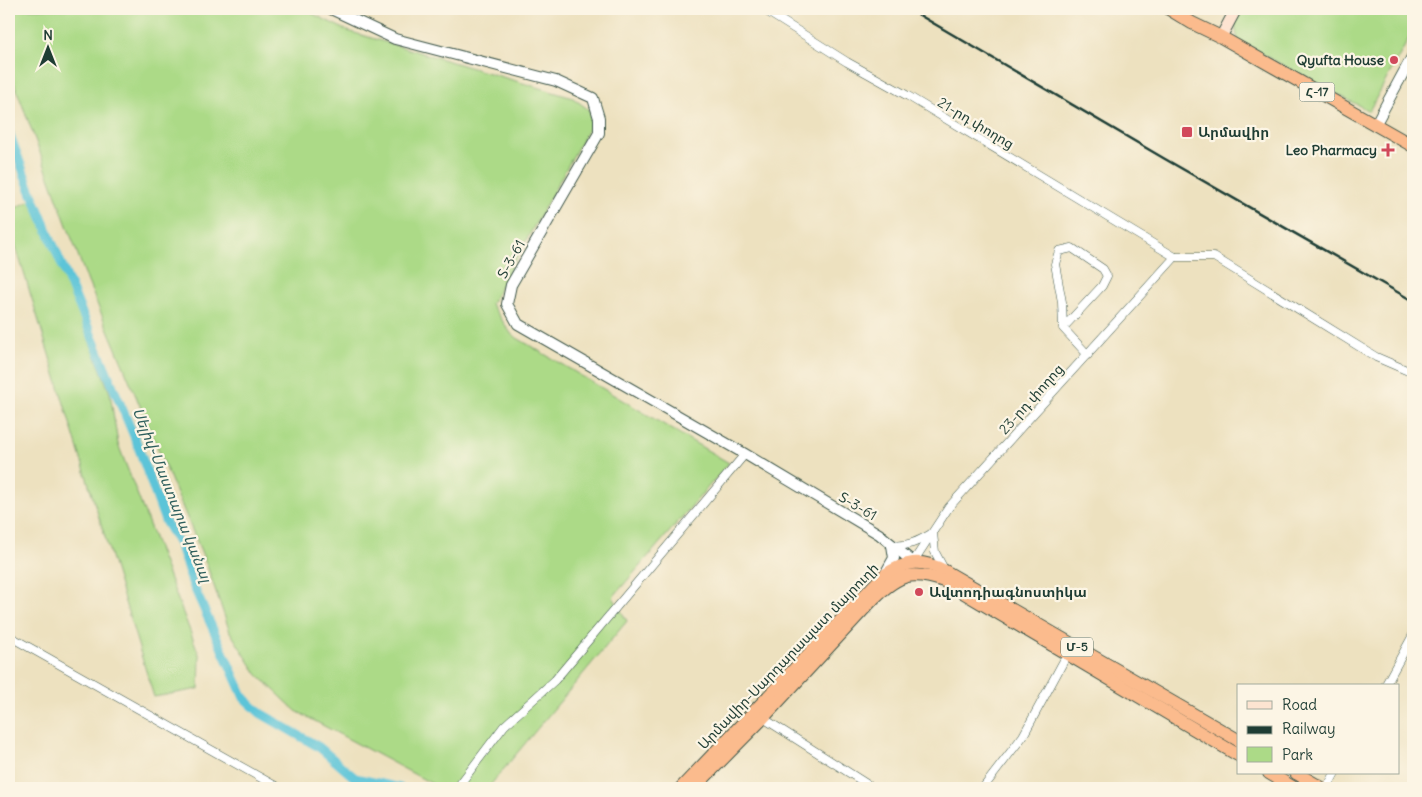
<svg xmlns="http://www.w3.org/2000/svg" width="1422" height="797" viewBox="0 0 1422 797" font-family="Delius,'Noto Sans Armenian',sans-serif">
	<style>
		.green { fill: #acda87; stroke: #668c5e }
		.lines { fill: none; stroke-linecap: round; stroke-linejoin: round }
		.canal { stroke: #5cc4d8; stroke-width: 9 }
		.minor-casing { stroke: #3e5649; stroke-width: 9 }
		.tertiary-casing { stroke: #3e5649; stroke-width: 12 }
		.secondary-casing { stroke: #3e5649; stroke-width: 13 }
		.trunk-casing { stroke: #3e5649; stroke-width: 14 }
		.minor { stroke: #fff; stroke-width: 8 }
		.tertiary { stroke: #fff; stroke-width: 10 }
		.secondary { stroke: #fde4d1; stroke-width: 11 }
		.trunk { stroke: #fbbb8d; stroke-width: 12 }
		.rail { stroke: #1f3d34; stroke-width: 2.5 }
		.poi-dot { fill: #d1495b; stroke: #fcf5e5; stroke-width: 2 }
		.labels { text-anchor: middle; stroke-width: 4.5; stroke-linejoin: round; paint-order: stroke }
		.shield { fill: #fcf5e5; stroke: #617469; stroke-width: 1 }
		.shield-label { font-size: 12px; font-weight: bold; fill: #1f3d34 }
		.poi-label { font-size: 14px; font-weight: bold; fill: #1f3d34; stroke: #fcf5e5; text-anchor: end }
		.street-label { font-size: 14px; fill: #1f3d34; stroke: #fcf5e5 }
		.water-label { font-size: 15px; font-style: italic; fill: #2e5f5d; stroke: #fcf5e5 }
	</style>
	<rect width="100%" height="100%" fill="#fcf5e5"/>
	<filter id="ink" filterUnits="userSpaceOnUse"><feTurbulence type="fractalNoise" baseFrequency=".02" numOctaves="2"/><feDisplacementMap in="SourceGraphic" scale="10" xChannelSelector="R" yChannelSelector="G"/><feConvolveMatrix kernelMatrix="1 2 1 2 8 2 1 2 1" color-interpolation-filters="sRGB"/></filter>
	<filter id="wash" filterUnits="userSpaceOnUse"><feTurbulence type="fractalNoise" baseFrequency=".0096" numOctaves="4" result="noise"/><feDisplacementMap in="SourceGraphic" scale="20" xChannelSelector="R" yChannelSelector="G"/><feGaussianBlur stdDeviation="1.12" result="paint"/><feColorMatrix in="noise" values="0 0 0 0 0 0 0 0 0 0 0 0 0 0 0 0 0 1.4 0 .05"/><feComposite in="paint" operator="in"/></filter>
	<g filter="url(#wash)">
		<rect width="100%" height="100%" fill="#ede1bf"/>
		<!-- green -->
		<g class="green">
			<path d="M9,9h294l45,22 225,67 16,12 2,14 -100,180 21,31 217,128 -116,134 14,24 -139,167h-48l-144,-77 -39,-37 -27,-42 -24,-69 -118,-281 -79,-213z"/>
			<path d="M1240,9h173v22l-44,80 -131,-70 -4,-21z"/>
			<path d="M34,199l76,194 8,51 82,213 -1,32 -45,8 -145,-473v-13z"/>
		</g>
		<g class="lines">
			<!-- canal -->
			<path class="canal" d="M9,132l20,55 107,254 29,80 15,25 13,39 51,113 16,15 59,34 36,31 45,10"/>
		</g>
	</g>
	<g filter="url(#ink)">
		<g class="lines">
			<defs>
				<g id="minor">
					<path d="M763,9l84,53 61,34 267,161"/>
					<path d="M1175,257h39l162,100 37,16"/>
					<path d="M1063,328l39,-42 5,-10 -4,-7 -31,-21 -13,3 -4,13 7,38 1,26 25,27"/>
					<path d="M933,533l2,19 9,17"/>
					<path d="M893,545c14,2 26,-4 38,-11"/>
					<path d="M913,562l36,-55 226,-250"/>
					<path d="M9,636l270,152"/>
					<path d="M1385,686l28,-51"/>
					<path d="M763,718l110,70"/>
					<path d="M457,788l47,-62 51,-46 190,-226"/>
					<path d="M983,788l40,-52 45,-83"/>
					<path d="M1327,788l8,-15"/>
				</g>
				<g id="tertiary">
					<path d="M331,9l64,30 161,42 37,17 6,20v15l-88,152 -4,19 11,20 227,130 134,80 34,28"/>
					<path d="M1375,125l38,-70"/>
					<path d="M885,574l9,-16 -2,-13"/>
				</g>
				<path id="secondary" d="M1221,37l15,-28"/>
				<g id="trunk">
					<path d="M1169,9l23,14 29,14 192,109"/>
					<path d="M1269,773l25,15"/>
					<path d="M1296,773l26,15"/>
					<path d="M681,788l202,-212c22,-15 37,-18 62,-5l293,169"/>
					<path d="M694,788l69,-70 112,-121c25,-23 36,-27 69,-16l294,174"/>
				</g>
			</defs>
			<!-- minor casing -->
			<use href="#minor" class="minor-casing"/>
			<!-- tertiary casing -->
			<use href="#tertiary" class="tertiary-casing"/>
			<!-- secondary casing -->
			<use href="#secondary" class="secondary-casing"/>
			<!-- trunk casing -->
			<use href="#trunk" class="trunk-casing"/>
			<!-- minor -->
			<use href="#minor" class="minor"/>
			<!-- tertiary -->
			<use href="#tertiary" class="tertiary"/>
			<!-- secondary -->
			<use href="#secondary" class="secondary"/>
			<!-- trunk -->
			<use href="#trunk" class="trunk"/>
			<!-- rail -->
			<path class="rail" d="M909,9l256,150 248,142"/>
		</g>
	</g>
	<!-- markers -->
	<g class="poi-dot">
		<circle cx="1394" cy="60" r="5"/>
		<rect x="1181" y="126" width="12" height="12" rx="2.5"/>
		<path d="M1385.5 142.5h5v5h5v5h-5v5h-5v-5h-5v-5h5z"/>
		<circle cx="919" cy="592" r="5"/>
	</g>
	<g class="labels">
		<!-- shield labels -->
		<g class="shield">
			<rect x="1299.5" y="82.5" width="35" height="19" rx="4"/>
			<rect x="1061" y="637.5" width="32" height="19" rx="4"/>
		</g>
		<g class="shield-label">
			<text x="1317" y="96">Հ-17</text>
			<text x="1077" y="651">Մ-5</text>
		</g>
		<!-- poi labels -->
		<g class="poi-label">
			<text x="1384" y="65">Qyufta House</text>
			<text x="1198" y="137" text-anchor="start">Արմավիր</text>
			<text x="1377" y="155">Leo Pharmacy</text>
			<text x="929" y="597" text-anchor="start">Ավտոդիագնոստիկա</text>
		</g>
		<!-- street labels -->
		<g class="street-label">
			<text transform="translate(976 123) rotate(31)" y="5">21-րդ փողոց</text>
			<text transform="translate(511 259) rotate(-61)" y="5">Տ-3-61</text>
			<text transform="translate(1031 399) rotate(-48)" y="5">23-րդ փողոց</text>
			<text transform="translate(858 506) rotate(31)" y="5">Տ-3-61</text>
			<text transform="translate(788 656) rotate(-46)" y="5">Արմավիր-Սարդարապատ մայրուղի</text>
		</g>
		<!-- water labels -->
		<g class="water-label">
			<text transform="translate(172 495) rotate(68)" y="5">Սելիվ֊Մաստարա կանալ</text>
		</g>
	</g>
	<!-- margin -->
	<rect width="1422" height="797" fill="none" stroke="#fcf5e5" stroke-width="30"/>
	<!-- legend -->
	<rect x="1237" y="684" width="162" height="90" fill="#fcf5e5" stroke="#a4ab9e"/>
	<rect x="1247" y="701" width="25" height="8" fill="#fde4d1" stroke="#a4ab9e"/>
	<text x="1282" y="710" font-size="15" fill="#1f3d34">Road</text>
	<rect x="1247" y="726" width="25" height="8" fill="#1f3d34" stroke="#a4ab9e"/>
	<text x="1282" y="734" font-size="15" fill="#1f3d34">Railway</text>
	<rect x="1247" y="747" width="25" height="15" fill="#acda87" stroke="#a4ab9e"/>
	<text x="1282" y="760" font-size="15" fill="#1f3d34">Park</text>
	<!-- north arrow -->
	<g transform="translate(48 48)" stroke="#fcf5e5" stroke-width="4" paint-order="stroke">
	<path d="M0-4L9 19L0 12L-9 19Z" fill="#1f3d34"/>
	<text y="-8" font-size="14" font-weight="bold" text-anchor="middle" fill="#1f3d34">N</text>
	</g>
</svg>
